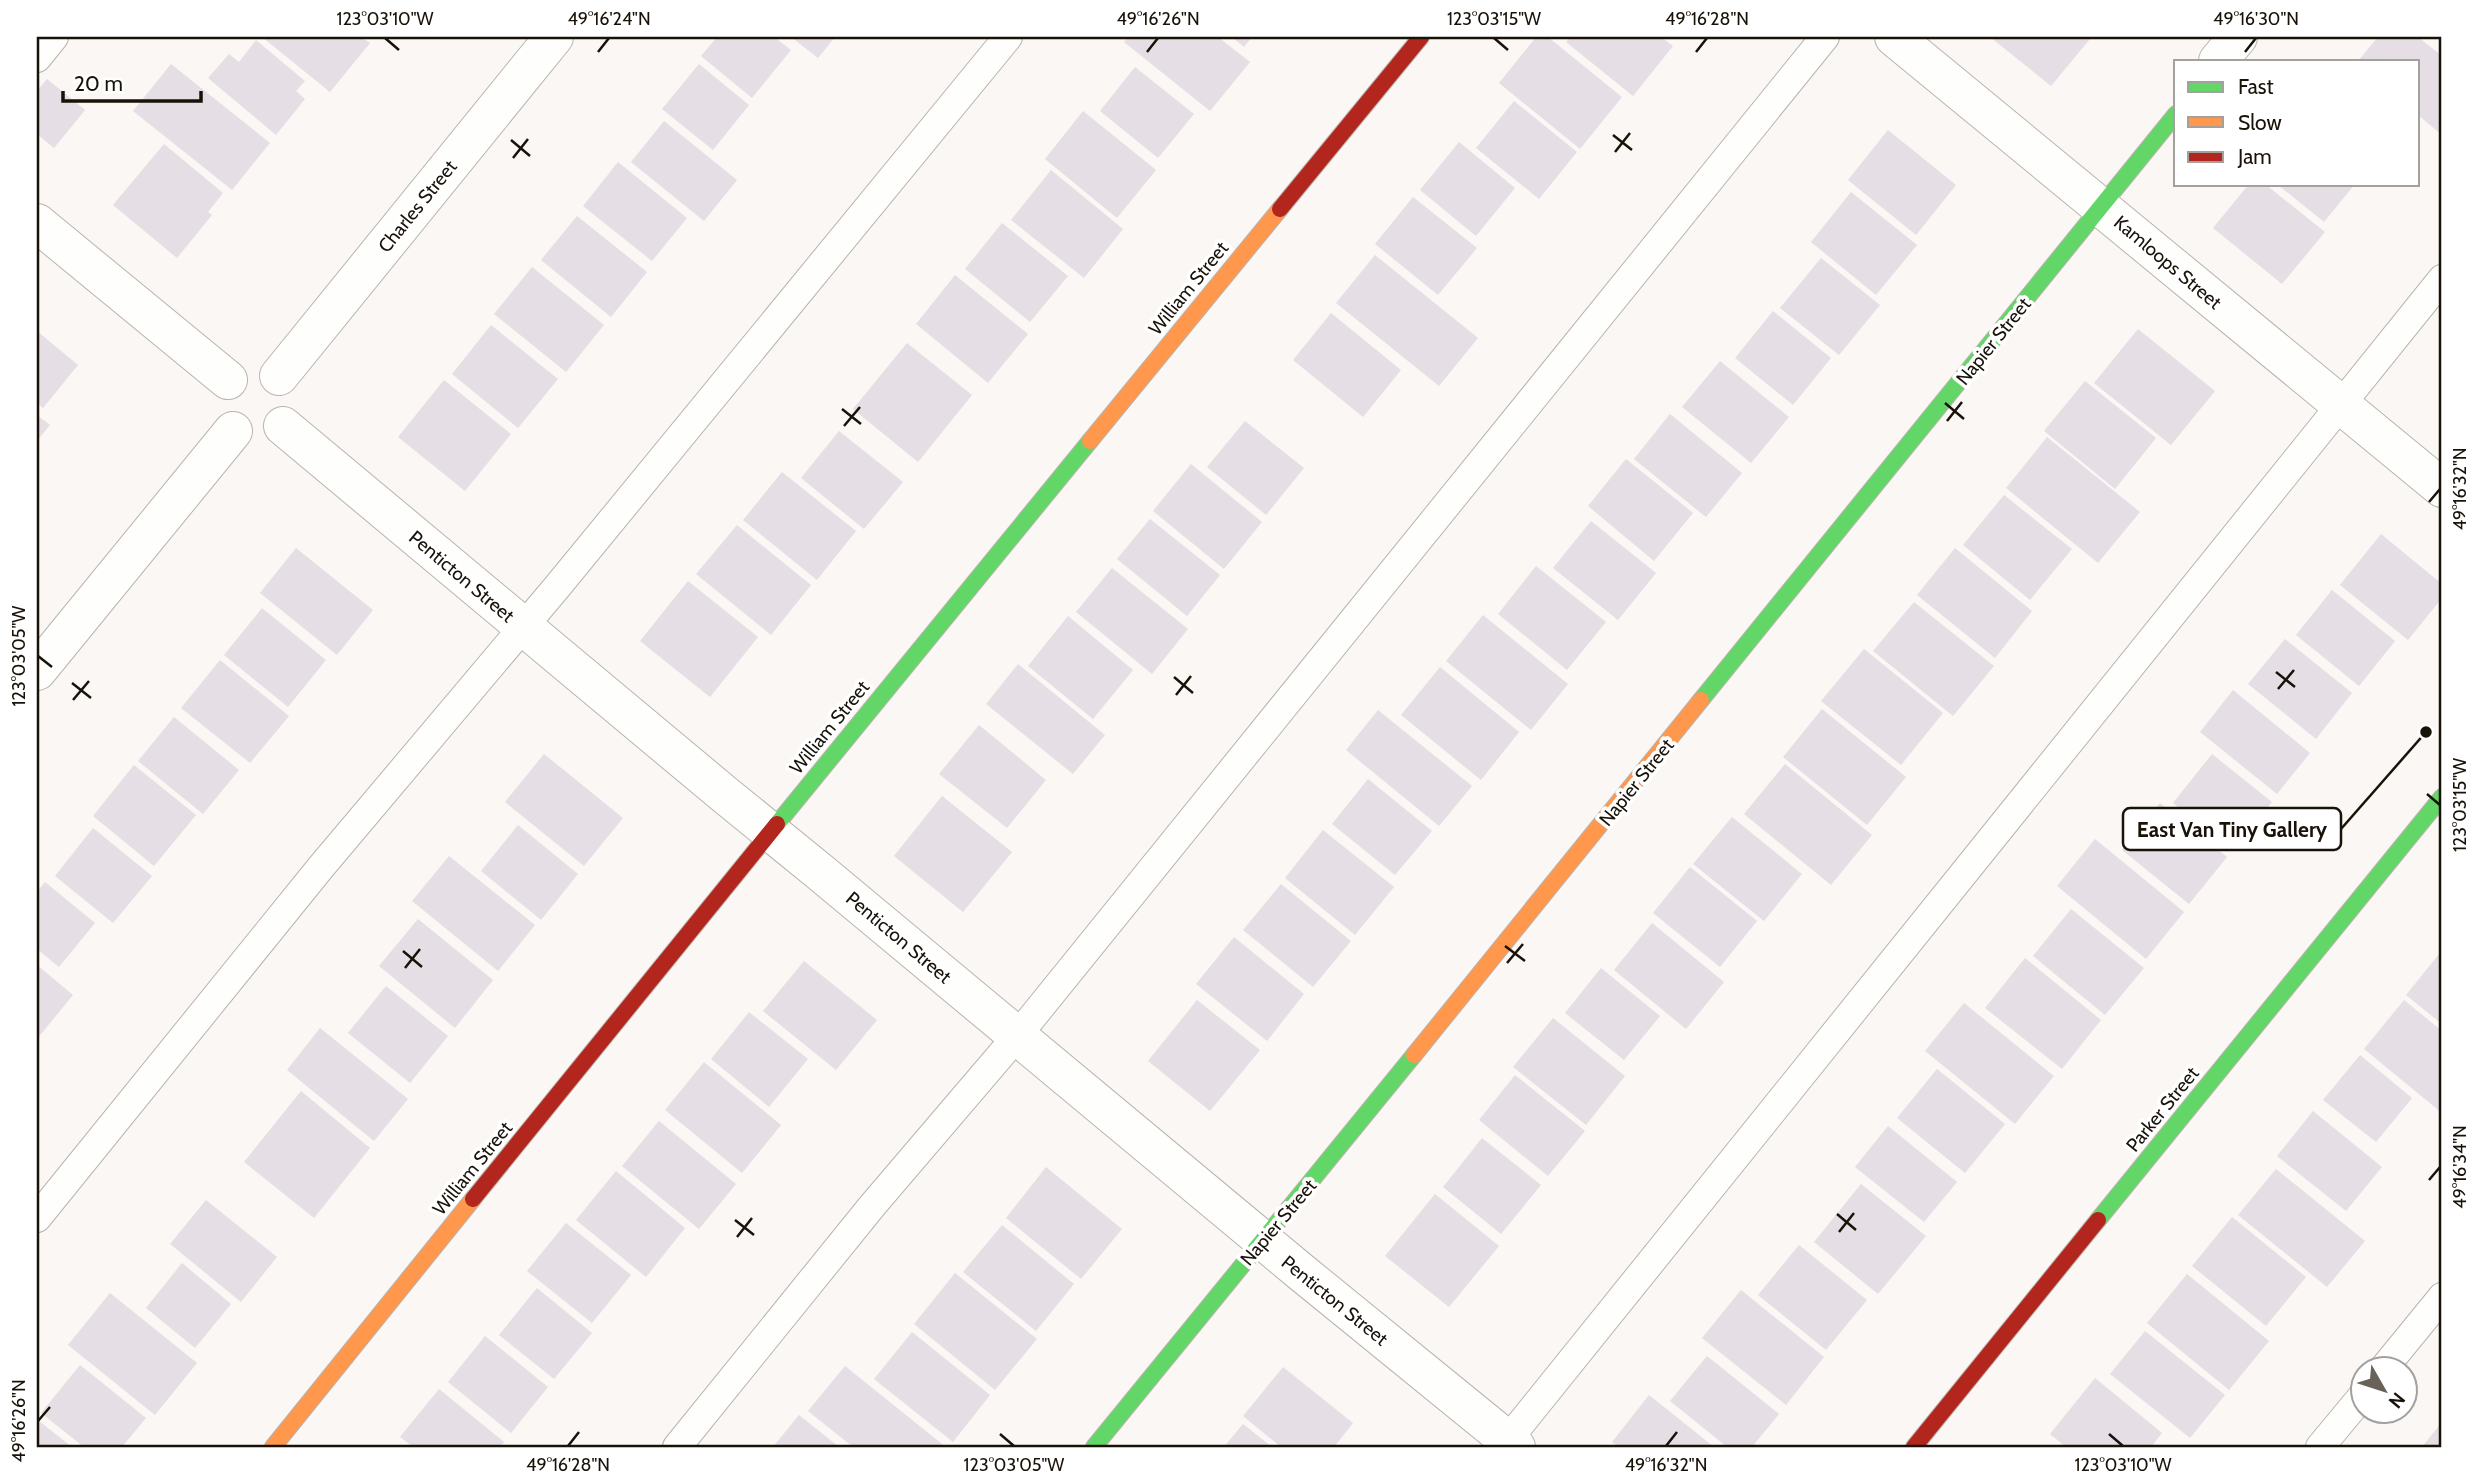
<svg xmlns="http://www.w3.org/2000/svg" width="2479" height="1484" viewBox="0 0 2479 1484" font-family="Cabin,sans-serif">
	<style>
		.building { fill: #e5dee4 }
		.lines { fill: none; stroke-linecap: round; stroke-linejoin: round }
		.lane-casing { stroke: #b9b4ae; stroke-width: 30 }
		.street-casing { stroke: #b9b4ae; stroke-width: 40 }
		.fast-casing { stroke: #b9b4ae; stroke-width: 18 }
		.slow-casing { stroke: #b9b4ae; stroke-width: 18 }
		.jam-casing { stroke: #b9b4ae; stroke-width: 18 }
		.lane { stroke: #fefefd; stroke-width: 28 }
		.street { stroke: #fefefd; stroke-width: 38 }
		.fast { stroke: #63d668; stroke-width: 16 }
		.slow { stroke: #ff974d; stroke-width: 16 }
		.jam { stroke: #b3261e; stroke-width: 16 }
		.ticks { fill: none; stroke: #191209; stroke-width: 2.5 }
		.labels { text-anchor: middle; stroke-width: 7; stroke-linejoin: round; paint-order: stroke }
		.street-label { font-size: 19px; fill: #191209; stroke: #fff }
		.leader { fill: none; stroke: #191209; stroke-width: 2.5 }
		.callout-dot { fill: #191209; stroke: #fff; stroke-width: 2.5 }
		.callout { fill: #fff; stroke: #191209; stroke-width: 2.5 }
		.callout-label { font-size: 21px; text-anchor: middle; font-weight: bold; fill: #191209 }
		.neatline { fill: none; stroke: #191209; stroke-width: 2.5 }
		.ticks-label { font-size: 18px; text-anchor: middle; fill: #191209 }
	</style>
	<rect width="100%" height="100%" fill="#faf7f4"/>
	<!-- building -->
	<g class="building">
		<path d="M262,37h99l9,6 -40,49z"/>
		<path d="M717,37h57l17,13 -39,48 -51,-42z"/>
		<path d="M791,37h44l-17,21z"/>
		<path d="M1129,37h89l32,25 -40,49 -86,-69z"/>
		<path d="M1232,37h20l-8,10z"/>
		<path d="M1536,37h12l74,60 -42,52 -81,-66z"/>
		<path d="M1571,37h90l12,9 -40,50 -67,-54z"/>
		<path d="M1990,37h98l2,2 -39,47z"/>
		<path d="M2378,37h40l24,19v79l-24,-20v-54h-60z"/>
		<path d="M256,40l49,41 -9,10 9,8 -29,36 -68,-57 21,-24 10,8z"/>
		<path d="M171,64l99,79 -38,47 -99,-79z"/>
		<path d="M699,64l50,41 -36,45 -51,-41z"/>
		<path d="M1135,67l59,47 -36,44 -58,-47z"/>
		<path d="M47,79l38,31 -31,38 -17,-14v-43z"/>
		<path d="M1514,101l63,51 -38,47 -63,-51z"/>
		<path d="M1083,111l73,59 -39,48 -72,-59z"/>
		<path d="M664,121l73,59 -33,41 -73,-59z"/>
		<path d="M1888,130l68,55 -40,50 -68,-55z"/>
		<path d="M1459,142l56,46 -39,48 -56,-46z"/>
		<path d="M164,144l59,49 -15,19 4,3 -35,43 -64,-53z"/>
		<path d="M618,162l69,56 -35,43 -69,-55z"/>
		<path d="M1051,170l72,59 -39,49 -73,-58z"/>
		<path d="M2249,184h16l60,48 -43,52 -69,-56z"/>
		<path d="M2277,184h78l-31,38z"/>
		<path d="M1851,192l66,53 -41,50 -65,-53z"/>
		<path d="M1413,197l64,51 -39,47 -63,-51z"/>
		<path d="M577,216l70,56 -36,45 -70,-57z"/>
		<path d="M1002,223l66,53 -38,46 -65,-53z"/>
		<path d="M1375,255l103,83 -39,48 -103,-83z"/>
		<path d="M1821,258l59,47 -41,50 -59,-47z"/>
		<path d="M532,267l72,58 -38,47 -72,-58z"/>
		<path d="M955,275l73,59 -40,49 -72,-59z"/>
		<path d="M1773,311l58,47 -38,47 -58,-47z"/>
		<path d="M1331,313l70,57 -38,47 -70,-57z"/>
		<path d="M491,325l67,54 -40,49 -66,-54z"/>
		<path d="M2138,329l77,62 -44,54 -77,-62z"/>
		<path d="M37,331l41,34 -35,43 -6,-5z"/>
		<path d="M907,343l65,52 -54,67 -65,-53z"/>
		<path d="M1720,361l69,56 -38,46 -69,-56z"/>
		<path d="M444,380l67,54 -46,57 -67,-54z"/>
		<path d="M2085,381l71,57 -41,51 -71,-58z"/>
		<path d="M1670,414l72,59 -36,44 -72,-58z"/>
		<path d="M37,415l13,10 -13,16z"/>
		<path d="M1245,421l59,47 -38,47 -59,-48z"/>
		<path d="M839,431l64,51 -39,47 -63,-51z"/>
		<path d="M2047,437l93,75 -42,51 -92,-75z"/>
		<path d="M1626,459l67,54 -39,48 -66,-55z"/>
		<path d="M1191,464l71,58 -38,47 -71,-58z"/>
		<path d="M782,472l74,59 -39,49 -74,-60z"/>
		<path d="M2004,495l68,54 -42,51 -67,-55z"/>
		<path d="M1150,519l70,56 -33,41 -70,-57z"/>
		<path d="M1591,521l65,52 -38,47 -65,-52z"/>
		<path d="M737,525l74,60 -40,50 -75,-61z"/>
		<path d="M2381,534l61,50v14l-34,42 -68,-55z"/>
		<path d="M296,548l77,62 -36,45 -77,-62z"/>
		<path d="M1955,548l77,63 -37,47 -78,-63z"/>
		<path d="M1536,566l70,56 -39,48 -69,-56z"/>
		<path d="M1112,568l76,61 -36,45 -76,-62z"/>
		<path d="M688,581l70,56 -48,60 -70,-56z"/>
		<path d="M2332,590l63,51 -36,45 -63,-51z"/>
		<path d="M1914,602l80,64 -41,50 -80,-65z"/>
		<path d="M262,608l64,52 -38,47 -64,-52z"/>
		<path d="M1483,615l85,69 -37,46 -85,-69z"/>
		<path d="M1068,616l65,54 -40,49 -65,-53z"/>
		<path d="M2285,639l67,54 -36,46 -68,-55z"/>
		<path d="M1864,649l79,64 -42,52 -80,-64z"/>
		<path d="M220,660l69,56 -39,47 -69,-55z"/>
		<path d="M1018,664l87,71 -32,39 -87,-70z"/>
		<path d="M1440,667l79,65 -38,48 -80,-65z"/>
		<path d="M2233,690l77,63 -33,41 -77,-62z"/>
		<path d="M1822,709l84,68 -39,48 -84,-68z"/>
		<path d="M1378,710l94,76 -33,40 -93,-76z"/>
		<path d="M174,717l65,53 -36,44 -65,-53z"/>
		<path d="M979,725l67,55 -39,48 -68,-54z"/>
		<path d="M544,754l79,64 -39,48 -79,-64z"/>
		<path d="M2212,754l60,48 -39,49 -60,-48z"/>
		<path d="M1785,764l87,71 -41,50 -87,-71z"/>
		<path d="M134,765l62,50 -42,51 -61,-50z"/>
		<path d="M1368,779l64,52 -37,44 -63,-51z"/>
		<path d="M942,796l70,56 -49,60 -69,-56z"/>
		<path d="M2160,803l67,54 -38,47 -67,-54z"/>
		<path d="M1732,817l70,57 -38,47 -71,-57z"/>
		<path d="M518,825l60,49 -37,46 -60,-49z"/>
		<path d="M93,828l59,48 -39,47 -58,-47z"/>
		<path d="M1323,830l71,57 -39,48 -70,-57z"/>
		<path d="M2095,839l89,73 -38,47 -89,-73z"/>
		<path d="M449,856l86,69 -37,46 -86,-70z"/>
		<path d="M1690,867l67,54 -37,46 -67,-54z"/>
		<path d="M45,882l50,41 -36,44 -22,-18v-57z"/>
		<path d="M1281,884l70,57 -38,46 -70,-57z"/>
		<path d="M2071,909l73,59 -39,47 -72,-59z"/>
		<path d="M418,919l75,61 -38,48 -76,-62z"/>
		<path d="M1652,923l72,59 -38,47 -72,-59z"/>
		<path d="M1234,937l70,57 -37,47 -71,-57z"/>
		<path d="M2439,954l3,2v68l-36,-29z"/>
		<path d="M2025,958l76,62 -39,49 -77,-61z"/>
		<path d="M804,961l73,59 -41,50 -73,-59z"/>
		<path d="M37,965l36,30 -36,44z"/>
		<path d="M1601,968l59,48 -36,44 -59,-47z"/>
		<path d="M386,986l62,50 -38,47 -62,-50z"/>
		<path d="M1197,1000l63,50 -50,61 -62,-50z"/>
		<path d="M2404,1000l38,31v82l-78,-64z"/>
		<path d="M1964,1003l90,73 -39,48 -90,-73z"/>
		<path d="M749,1012l59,47 -39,48 -58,-48z"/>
		<path d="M1553,1018l72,58 -39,49 -73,-58z"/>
		<path d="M320,1028l88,71 -34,42 -87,-71z"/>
		<path d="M2360,1055l52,43 -36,44 -53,-42z"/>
		<path d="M704,1062l77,63 -39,48 -77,-63z"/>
		<path d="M1937,1069l68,55 -40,49 -68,-55z"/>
		<path d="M1515,1075l70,56 -37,45 -69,-56z"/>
		<path d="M301,1091l69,57 -56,70 -70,-56z"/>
		<path d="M2313,1111l69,56 -36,44 -69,-55z"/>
		<path d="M659,1121l77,63 -37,45 -77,-63z"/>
		<path d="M1888,1126l69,56 -33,40 -69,-55z"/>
		<path d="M1482,1138l59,47 -40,49 -58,-47z"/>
		<path d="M1046,1167l76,62 -41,50 -75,-61z"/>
		<path d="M2276,1169l89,72 -38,46 -89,-72z"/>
		<path d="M616,1171l69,57 -39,49 -70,-57z"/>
		<path d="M1861,1184l65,52 -48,58 -64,-52z"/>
		<path d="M1435,1194l64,52 -50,61 -64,-51z"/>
		<path d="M206,1200l71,57 -36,45 -71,-58z"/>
		<path d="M2232,1217l74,60 -40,49 -74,-60z"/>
		<path d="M566,1223l65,52 -39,48 -65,-52z"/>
		<path d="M1002,1225l72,59 -38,47 -73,-59z"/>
		<path d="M1799,1245l68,55 -41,50 -68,-55z"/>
		<path d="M182,1263l49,41 -36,44 -49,-40z"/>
		<path d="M955,1273l82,66 -42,51 -81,-66z"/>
		<path d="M2187,1274l82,67 -40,49 -82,-67z"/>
		<path d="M537,1288l55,45 -38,46 -55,-44z"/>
		<path d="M1741,1290l83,67 -38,48 -84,-67z"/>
		<path d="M110,1293l87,70 -42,52 -87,-70z"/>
		<path d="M2145,1331l80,64 -35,43 -80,-64z"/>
		<path d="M912,1332l78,63 -37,47 -79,-63z"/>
		<path d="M485,1336l63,51 -37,46 -63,-51z"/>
		<path d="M1707,1356l72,58 -27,33h-25l-57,-46z"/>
		<path d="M80,1365l66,53 -24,29h-38l-43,-34z"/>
		<path d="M845,1366l97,78 -3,3h-86l-45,-36z"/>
		<path d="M1283,1367l70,56 -19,24h-53l-38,-31z"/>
		<path d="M2095,1378l67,55 -11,14h-85l-16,-13z"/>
		<path d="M439,1389l65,53 -4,5h-87l-13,-10z"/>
		<path d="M1649,1395l65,52h-95l-7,-5z"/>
		<path d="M799,1415l40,32h-66z"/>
		<path d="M39,1421l33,26h-35v-24z"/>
		<path d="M2442,1422v25h-20z"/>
		<path d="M1243,1424l29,23h-48z"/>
	</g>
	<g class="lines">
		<defs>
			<g id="lane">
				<path d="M37,58l17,-21"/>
				<path d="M37,1218l284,-351 236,-280 451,-550"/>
				<path d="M2384,1368l58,-71"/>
				<path d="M677,1447l195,-241 145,-170 808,-999"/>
				<path d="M1502,1447l940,-1168"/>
				<path d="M2320,1447l44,-53"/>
			</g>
			<g id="street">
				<path d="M1894,37l548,451"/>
				<path d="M2218,61l20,-24"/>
				<path d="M37,223l191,157"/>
				<path d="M279,376l275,-339"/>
				<path d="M283,426l441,368 96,78 481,400 215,175"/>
				<path d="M37,671l196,-240"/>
			</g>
			<g id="fast">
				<path d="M1701,700l475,-586"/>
				<path d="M777,824l313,-383"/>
				<path d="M2098,1220l344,-423"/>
				<path d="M1094,1447l320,-392"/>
			</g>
			<g id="slow">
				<path d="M1090,441l190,-232"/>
				<path d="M1414,1055l287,-355"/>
				<path d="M273,1447l200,-248"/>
			</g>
			<g id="jam">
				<path d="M1280,209l141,-172"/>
				<path d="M473,1199l304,-375"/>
				<path d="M1914,1447l184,-227"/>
			</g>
		</defs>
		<!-- lane casing -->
		<use href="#lane" class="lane-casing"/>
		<!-- street casing -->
		<use href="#street" class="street-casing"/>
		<!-- fast casing -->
		<use href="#fast" class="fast-casing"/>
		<!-- slow casing -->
		<use href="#slow" class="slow-casing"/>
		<!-- jam casing -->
		<use href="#jam" class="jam-casing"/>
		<!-- lane -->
		<use href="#lane" class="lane"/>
		<!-- street -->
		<use href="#street" class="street"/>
		<!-- fast -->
		<use href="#fast" class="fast"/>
		<!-- slow -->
		<use href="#slow" class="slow"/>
		<!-- jam -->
		<use href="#jam" class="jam"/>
	</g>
	<!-- ticks -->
	<path class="ticks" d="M385,38l14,12M1494,38l14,12M598,52l11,-14M1147,52l11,-14M1696,52l11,-14M2245,52l11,-14M1613,135l19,15M511,140l19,16M1615,152l15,-19M513,158l15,-19M1945,403l19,16M842,409l19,15M1947,421l15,-19M844,426l16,-19M2429,502l11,-13M38,656l14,11M2276,672l19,15M1174,677l19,16M72,683l19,15M2278,689l16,-19M1176,695l15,-19M73,700l16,-19M2427,794l13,11M1505,946l20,15M403,951l19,16M1507,963l16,-19M405,968l15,-19M2429,1180l11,-13M1837,1214l19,16M735,1220l19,15M1839,1232l15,-19M737,1237l15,-19M38,1421l12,-14M1000,1434l14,12M2109,1434l14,12M568,1446l11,-14M1666,1446l11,-14"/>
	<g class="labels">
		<!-- street labels -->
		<g class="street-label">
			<text transform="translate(417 206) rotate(-51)" y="7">Charles Street</text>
			<text transform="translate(2168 262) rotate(40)" y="7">Kamloops Street</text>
			<text transform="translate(1188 288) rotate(-51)" y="7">William Street</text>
			<text transform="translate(1993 341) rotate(-51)" y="7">Napier Street</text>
			<text transform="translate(462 576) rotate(40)" y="7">Penticton Street</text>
			<text transform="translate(829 727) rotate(-51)" y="7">William Street</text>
			<text transform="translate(1636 782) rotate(-51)" y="7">Napier Street</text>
			<text transform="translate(899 937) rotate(40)" y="7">Penticton Street</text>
			<text transform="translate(2162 1109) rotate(-51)" y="7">Parker Street</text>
			<text transform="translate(472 1168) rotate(-51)" y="7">William Street</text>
			<text transform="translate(1278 1222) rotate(-50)" y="7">Napier Street</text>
			<text transform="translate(1335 1300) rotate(39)" y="7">Penticton Street</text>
		</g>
	</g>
	<!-- callouts -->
	<path class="leader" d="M2426 732L2341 829"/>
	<circle class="callout-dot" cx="2426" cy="732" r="7"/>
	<rect class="callout" x="2123" y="808" width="218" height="42" rx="7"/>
	<g class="callout-label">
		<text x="2232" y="837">East Van Tiny Gallery</text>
	</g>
	<!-- border -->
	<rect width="2479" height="1484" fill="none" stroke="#ffffff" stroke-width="77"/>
	<!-- legend -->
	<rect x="2174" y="60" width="245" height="126" fill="#ffffff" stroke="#a3a09d" stroke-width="2"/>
	<rect x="2188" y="82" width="35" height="10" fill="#63d668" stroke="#a3a09d" stroke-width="2"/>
	<text x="2238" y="94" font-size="21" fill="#191209">Fast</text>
	<rect x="2188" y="117" width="35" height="10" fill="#ff974d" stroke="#a3a09d" stroke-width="2"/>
	<text x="2238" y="130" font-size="21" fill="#191209">Slow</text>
	<rect x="2188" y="152" width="35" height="10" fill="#b3261e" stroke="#a3a09d" stroke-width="2"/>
	<text x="2238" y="164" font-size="21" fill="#191209">Jam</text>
	<!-- north arrow -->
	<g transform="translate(2384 1390) rotate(129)"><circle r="33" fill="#ffffff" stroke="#a3a09d" stroke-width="2"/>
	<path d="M0-5L12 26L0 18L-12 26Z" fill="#68625b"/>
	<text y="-10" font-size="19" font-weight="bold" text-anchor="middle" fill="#191209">N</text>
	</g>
	<!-- scale -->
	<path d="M63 91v10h138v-10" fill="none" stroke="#191209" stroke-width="3.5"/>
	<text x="74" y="91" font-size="21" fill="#191209" stroke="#ffffff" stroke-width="5" paint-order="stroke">20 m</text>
	<rect x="38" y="38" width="2402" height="1408" class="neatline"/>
	<g class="ticks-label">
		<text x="385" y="25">123°03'10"W</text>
		<text x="609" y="25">49°16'24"N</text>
		<text x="1158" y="25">49°16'26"N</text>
		<text x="1494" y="25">123°03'15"W</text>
		<text x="1707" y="25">49°16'28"N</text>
		<text x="2256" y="25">49°16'30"N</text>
		<text transform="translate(2460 489) rotate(-90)" y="6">49°16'32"N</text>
		<text transform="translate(19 656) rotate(-90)" y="6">123°03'05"W</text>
		<text transform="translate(2460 805) rotate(-90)" y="6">123°03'15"W</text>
		<text transform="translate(2460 1167) rotate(-90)" y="6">49°16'34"N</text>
		<text transform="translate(19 1421) rotate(-90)" y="6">49°16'26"N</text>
		<text x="568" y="1471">49°16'28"N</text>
		<text x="1014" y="1471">123°03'05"W</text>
		<text x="1666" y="1471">49°16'32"N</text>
		<text x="2123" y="1471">123°03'10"W</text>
	</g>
</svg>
